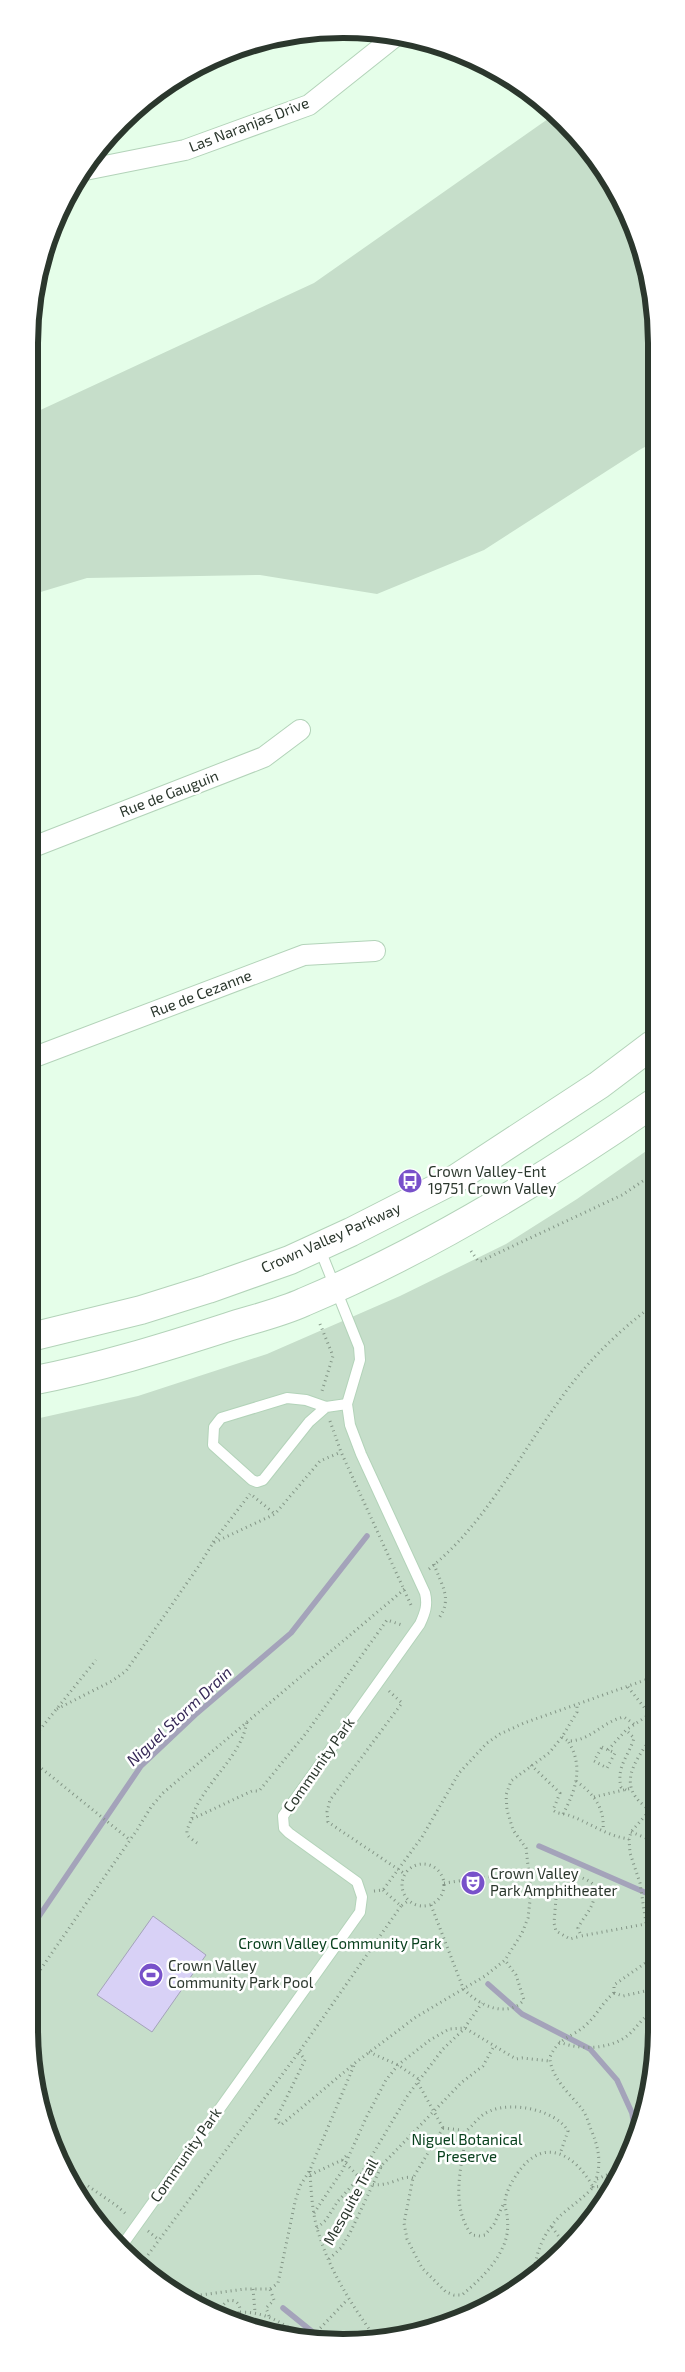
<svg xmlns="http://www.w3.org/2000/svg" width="685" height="2372" viewBox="0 0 685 2372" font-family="'Exo 2',sans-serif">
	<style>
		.green { fill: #c6deca }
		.water { fill: #d8d1f6; stroke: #a4a3ba }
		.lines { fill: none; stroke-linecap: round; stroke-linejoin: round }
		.stream { stroke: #a4a3ba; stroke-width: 5.5 }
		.lane-casing { stroke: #b3d3b9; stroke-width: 12 }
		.street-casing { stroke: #b3d3b9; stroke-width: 22 }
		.primary-casing { stroke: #b3d3b9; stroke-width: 30 }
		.path { stroke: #849687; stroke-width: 3; stroke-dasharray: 1 4; stroke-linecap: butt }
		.lane { stroke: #fff; stroke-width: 10 }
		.street { stroke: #fff; stroke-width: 20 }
		.primary { stroke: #fff; stroke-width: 28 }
		.labels { text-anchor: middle; stroke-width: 5; stroke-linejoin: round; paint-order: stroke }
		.street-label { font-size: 15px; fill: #2b372d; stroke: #fff }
		.poi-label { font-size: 15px; fill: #2b372d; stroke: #fff; text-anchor: start }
		.park-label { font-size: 15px; fill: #09411e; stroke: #fff }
		.water-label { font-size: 16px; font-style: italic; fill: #362857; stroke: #fff }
		.rim { fill: none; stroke: #2b372d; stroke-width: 6 }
	</style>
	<rect width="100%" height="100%" fill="#e5fee9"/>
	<!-- green -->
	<g class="green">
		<path d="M555,114l10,7 59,83 30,98 -1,141 -12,6 -157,101 -107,44 -117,-19 -173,3 -53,16v-181l280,-130z"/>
		<path d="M652,1147l-2,943 -36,97 -80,91 -91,49 -121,16 -118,-32 -97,-74 -54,-88 -24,-120 2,-609 107,-24 129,-42 133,-58 106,-52 71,-45z"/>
	</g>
	<!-- water -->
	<path class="water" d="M153,1916l53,39 -54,77 -55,-37z"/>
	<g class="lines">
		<!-- stream -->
		<g class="stream">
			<path d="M539,1846l112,49"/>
			<path d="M29,1931l112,-165 54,-51 96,-82 76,-97"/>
			<path d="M488,1984l34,30 68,35 27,31 15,33 3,19"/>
			<path d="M283,2308l42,34"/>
		</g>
		<defs>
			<g id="lane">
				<path d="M326,1407l-17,15 -46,58 -6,2 -5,-2 -39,-35 1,-18 7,-9 66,-20 19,2 20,7 21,-3"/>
				<path d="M121,2247l239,-335 2,-15 -5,-15 -68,-49 -5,-5 -1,-12 137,-192c5,-11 8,-19 5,-31l-64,-139 -11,-29 -3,-21 13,-44 -1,-13 -40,-100"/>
			</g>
			<g id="street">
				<path d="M80,171l105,-21 124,-45 88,-70"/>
				<path d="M33,847l231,-90 36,-27"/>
				<path d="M32,1058l272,-103 71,-4"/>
			</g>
			<g id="primary">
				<path d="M31,1337l110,-27 67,-21 82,-29 61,-28 106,-54 142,-93 53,-40"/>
				<path d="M31,1381c67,-13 132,-33 197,-54 25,-8 52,-14 76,-25 119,-50 241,-124 348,-198"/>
			</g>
		</defs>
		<!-- lane casing -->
		<use href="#lane" class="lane-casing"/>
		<!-- street casing -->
		<use href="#street" class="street-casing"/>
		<!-- primary casing -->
		<use href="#primary" class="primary-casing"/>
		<!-- path -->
		<g class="path">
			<path d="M471,1251l7,10h3l141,-66 30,-20"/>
			<path d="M320,1324l13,32 -11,35"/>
			<path d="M330,1421l11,31 70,153"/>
			<path d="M253,1496l22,18"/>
			<path d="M213,1542l37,-48"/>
			<path d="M434,1564c7,21 19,34 5,54"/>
			<path d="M429,1569c56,-45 88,-110 130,-168 26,-37 57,-68 93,-95"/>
			<path d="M628,1687l23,29"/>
			<path d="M389,1691l13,12 -72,97 -3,12 1,10 77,52"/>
			<path d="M57,1709l55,-28 14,-10 72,-104 15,-24 62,-29 45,-53 21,-9"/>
			<path d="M562,1737l6,4c23,0 35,-20 56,-24l10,7"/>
			<path d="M30,1742l66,-82"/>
			<path d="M602,1747l13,6 -8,15 -13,-7z"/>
			<path d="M608,1750l18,-20 24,-16"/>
			<path d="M30,1759l100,81"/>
			<path d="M531,1765l29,28 -7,17c4,4 9,3 15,5 21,7 38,21 61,24"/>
			<path d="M576,1781c18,13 29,27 27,50"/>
			<path d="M626,1790l-5,-3c-5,-21 8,-31 13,-49l-8,-8"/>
			<path d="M594,1797l38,-9"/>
			<path d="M650,1810c-35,-23 -16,-47 1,-72"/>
			<path d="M563,1814c13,-24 21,-48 5,-73"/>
			<path d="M192,1819l60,-28h7l48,-59 80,-112 15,5"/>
			<path d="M631,1832l20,8"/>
			<path d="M197,1843c-4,-3 -10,-6 -10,-11 0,-4 4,-10 5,-15 12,-35 50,-60 55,-96"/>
			<circle cx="423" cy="1885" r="21"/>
			<path d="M558,1874l-4,49 2,8 14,8 11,-3"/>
			<path d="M444,1883c35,-4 124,-23 150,2 4,19 -9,29 -16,43l3,8 70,-13"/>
			<path d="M383,1890l18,16 7,-5"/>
			<path d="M374,1891l9,-1 39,-53 37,-64 28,-30 13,-9 24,-11 127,-45"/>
			<path d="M431,1905l32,83c14,17 44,31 61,12l-8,-25 -11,-15"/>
			<path d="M646,1923l-6,-40 -10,-30 -1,-14 2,-7 19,-22"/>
			<path d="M29,1986l108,-156 14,-23 12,-14 244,-206"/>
			<path d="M614,1993c-11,9 -16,20 -26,30 -15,15 -29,13 -38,34 0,20 21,38 32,52 4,5 6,12 8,18 9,21 13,38 3,60l22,-2"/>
			<path d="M614,1993v-8l37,-26"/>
			<path d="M614,1993l9,3 27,-6"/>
			<path d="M559,2042c21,8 49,8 68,-6 9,-7 14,-17 23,-22"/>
			<path d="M299,2052l6,8 -29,59 5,6 74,-62 61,-46 69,-41 20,-16 17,-27 6,-15 3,-26 -5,-44 -13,-18 -6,-20 -1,-15 5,-14 38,-28 13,-16 15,-25v-7"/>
			<path d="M369,2052l29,13 22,15"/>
			<path d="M418,2083l25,45"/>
			<path d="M443,2128l-30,50 -9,45 3,16 15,29 24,24 8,3h8c15,-13 31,-27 40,-46 5,-10 7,-21 5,-33 0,-4 -3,-10 -2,-15 1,-9 7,-20 12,-27 26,-39 58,-20 76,13 -10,12 -24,20 -35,31 -15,16 -24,38 -24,60"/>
			<path d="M443,2128l18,2 5,7c-5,30 -16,70 6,98l8,1 5,-1 9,-11 10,-21"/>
			<path d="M464,2133c9,-7 15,-18 26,-22 22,-10 66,-1 78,20l-8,23"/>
			<path d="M342,2160c19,17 23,32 53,21 6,-2 11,-5 18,-3"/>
			<path d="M310,2171c1,19 2,39 7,57 11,40 33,74 57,108"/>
			<path d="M310,2175l32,-15 6,-6"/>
			<path d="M359,2179l23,-13"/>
			<path d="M597,2179l24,-10"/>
			<path d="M88,2186l29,20 10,9"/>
			<path d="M314,2213l28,-42 25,-55 19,-36 12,-15 32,-25 19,-11 16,-1 51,31 6,-1 28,3"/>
			<path d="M552,2227l12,17"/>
			<path d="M317,2228l9,-8 12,-19 20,-22 50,-84 35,-46 20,-19 19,-27"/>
			<path d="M148,2231l11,9"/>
			<path d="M329,2259l12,-11 9,-15 32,-68 80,-83 21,-16 11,-20"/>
			<path d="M142,2263l157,-211 102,-146"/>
			<path d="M253,2289l2,23"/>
			<path d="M186,2297l59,-8h25l8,-6 17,-81 5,-16 10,-16 45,-107"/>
			<path d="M240,2312c25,0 42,10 62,25"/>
			<path d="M269,2316l-3,-8 8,-8 -4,-11"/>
			<path d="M227,2317l-5,-6 1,-6 4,-4c7,-2 12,1 13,8l-2,6 -8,3"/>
			<path d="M310,2339l38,-40"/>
		</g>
		<!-- lane -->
		<use href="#lane" class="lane"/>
		<!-- street -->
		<use href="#street" class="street"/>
		<!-- primary -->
		<use href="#primary" class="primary"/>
	</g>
	<!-- icons -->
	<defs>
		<symbol id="bus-disc" viewBox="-11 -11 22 22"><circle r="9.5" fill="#7851ca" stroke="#fff"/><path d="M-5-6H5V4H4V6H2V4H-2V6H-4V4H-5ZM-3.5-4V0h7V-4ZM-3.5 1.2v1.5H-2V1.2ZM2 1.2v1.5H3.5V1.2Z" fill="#fff"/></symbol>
		<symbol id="theatre-disc" viewBox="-11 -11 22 22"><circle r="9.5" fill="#7851ca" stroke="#fff"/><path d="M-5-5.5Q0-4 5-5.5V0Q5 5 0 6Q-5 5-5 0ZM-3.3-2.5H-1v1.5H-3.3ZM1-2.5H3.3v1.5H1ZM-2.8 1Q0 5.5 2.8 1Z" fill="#fff"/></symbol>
		<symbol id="stadium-disc" viewBox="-11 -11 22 22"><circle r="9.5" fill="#7851ca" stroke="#fff"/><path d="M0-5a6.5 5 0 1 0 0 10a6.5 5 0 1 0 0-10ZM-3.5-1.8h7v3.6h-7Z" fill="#fff"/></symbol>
	</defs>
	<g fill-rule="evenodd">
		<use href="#bus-disc" x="396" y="1167" width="28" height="28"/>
		<use href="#theatre-disc" x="459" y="1869" width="28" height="28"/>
		<use href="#stadium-disc" x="137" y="1961" width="28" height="28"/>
	</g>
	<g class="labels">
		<!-- street labels -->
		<g class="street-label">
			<text transform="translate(249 125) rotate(-21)" y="5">Las Naranjas Drive</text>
			<text transform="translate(169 794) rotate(-21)" y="5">Rue de Gauguin</text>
			<text transform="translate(201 994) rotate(-21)" y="5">Rue de Cezanne</text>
			<text transform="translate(331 1238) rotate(-24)" y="5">Crown Valley Parkway</text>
			<text transform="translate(319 1765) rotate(-55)" y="5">Community Park</text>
			<text transform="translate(186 2155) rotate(-55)" y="5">Community Park</text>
			<text transform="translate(351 2202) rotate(-61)" y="5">Mesquite Trail</text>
		</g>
		<!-- poi labels -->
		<g class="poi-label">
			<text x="428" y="1177">Crown Valley-Ent<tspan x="428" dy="17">19751 Crown Valley</tspan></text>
			<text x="490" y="1879">Crown Valley<tspan x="490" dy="17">Park Amphitheater</tspan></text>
			<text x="168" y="1971">Crown Valley<tspan x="168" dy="17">Community Park Pool</tspan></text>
		</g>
		<!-- park labels -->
		<g class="park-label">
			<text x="340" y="1949">Crown Valley Community Park</text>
			<text x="467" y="2145">Niguel Botanical<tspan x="467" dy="17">Preserve</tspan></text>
		</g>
		<!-- water labels -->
		<g class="water-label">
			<text transform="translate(179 1716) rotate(-43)" y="6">Niguel Storm Drain</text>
		</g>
	</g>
	<!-- crop -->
	<path d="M0 0H685V2372H0ZM343 38H343A305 305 0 0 1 648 343V2029A305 305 0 0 1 343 2334H343A305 305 0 0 1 38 2029V343A305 305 0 0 1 343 38Z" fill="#fff" fill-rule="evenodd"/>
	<path class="rim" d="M343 38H343A305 305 0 0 1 648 343V2029A305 305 0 0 1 343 2334H343A305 305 0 0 1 38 2029V343A305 305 0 0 1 343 38Z"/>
</svg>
